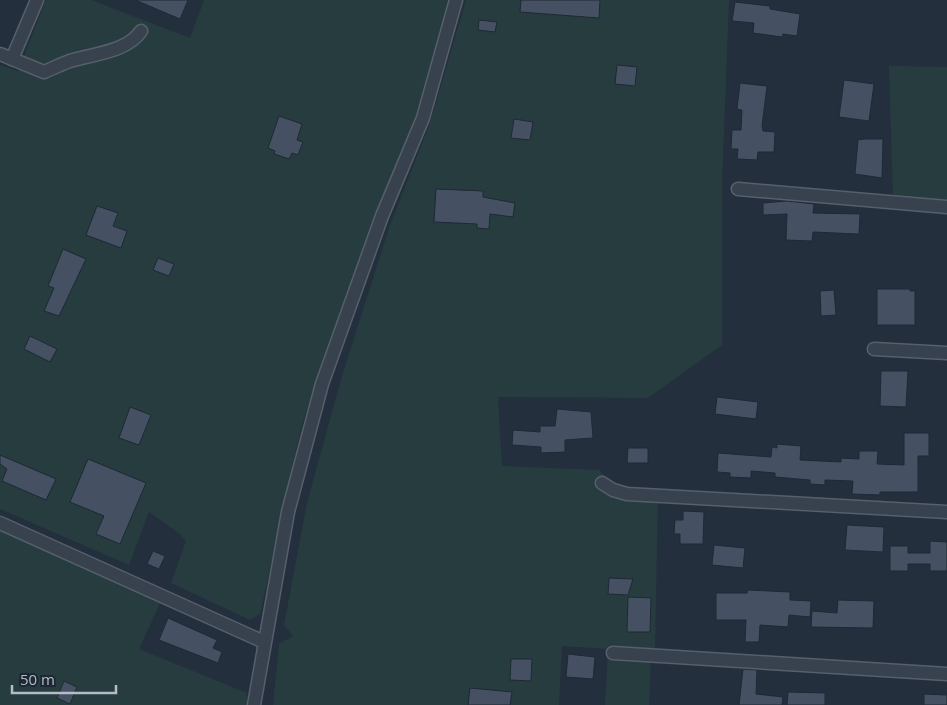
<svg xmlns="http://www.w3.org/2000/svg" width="947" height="705" viewBox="0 0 947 705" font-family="'Open Sans',sans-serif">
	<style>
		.green { fill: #263c3f }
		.building { fill: #455162; stroke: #1f2835 }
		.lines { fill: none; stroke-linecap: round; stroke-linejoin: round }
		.street-casing { stroke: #565f6c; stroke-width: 15 }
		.street { stroke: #38414e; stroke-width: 12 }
	</style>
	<rect width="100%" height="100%" fill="#242f3e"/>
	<!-- green -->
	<g class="green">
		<path d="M46,0h45l99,38 14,-38h246l-33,115 -92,240 -23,69 -42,190 -10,6 -79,-37 15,-42 -7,-8 -30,-21 -20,53 -129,-56v-444l18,6z"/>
		<path d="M466,0h263l-7,183v162l-74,53 -150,-1 4,69 97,4 15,17 44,5 -3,154 -4,14 -2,45h-44l3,-56 -46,-3 -3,59h-286l6,-61 14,-8 -9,-11 23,-122 35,-127 47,-148 41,-105z"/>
		<path d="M889,66l58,1v135l-54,-4z"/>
		<path d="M0,527l162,72 -23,50 108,44v12h-247z"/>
	</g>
	<!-- building -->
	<g class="building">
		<path d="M135,0h53l-8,19z"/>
		<path d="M521,0h79l-1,18 -79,-6z"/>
		<path d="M735,2l35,4v3l30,5 -3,22 -14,-2 -1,3 -29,-4 1,-10 -22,-2z"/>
		<path d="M479,20l18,2 -2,10 -17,-2z"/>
		<path d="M617,65l20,2 -2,19 -20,-2z"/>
		<path d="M844,80l30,4 -5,37 -30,-4z"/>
		<path d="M740,83l27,3 -5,40 1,5 12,1 -1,20h-16l-1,8 -20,-1 1,-10h-7l1,-19h9l1,-20 -5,-1z"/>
		<path d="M279,116l23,8 -5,16 6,2 -5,13 -6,-2 -3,6 -15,-5 1,-3 -7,-3z"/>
		<path d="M514,119l19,3 -3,18 -19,-2z"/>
		<path d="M864,139h19l-1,39 -27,-4 3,-34z"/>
		<path d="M436,189l47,2v6l32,6 -2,14 -23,-3 -1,15 -12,-1v-4l-43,-2z"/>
		<path d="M787,201l27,3 -1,9 47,1 -1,20 -46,-2 -1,9 -26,-1 1,-26 -24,1v-12z"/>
		<path d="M97,206l21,7 -5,13 14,5 -6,17 -35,-13z"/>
		<path d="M63,249l23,10 -27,57 -15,-5 10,-23 -6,-2z"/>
		<path d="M158,258l16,6 -5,12 -16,-6z"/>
		<path d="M877,289h33v2h5v34h-38z"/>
		<path d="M834,290l2,25 -15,1 -1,-25z"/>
		<path d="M30,336l27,13 -7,13 -26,-13z"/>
		<path d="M881,371h27l-2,36 -26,-1z"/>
		<path d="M717,397l41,5 -2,17 -41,-5z"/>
		<path d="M130,407l21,8 -12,30 -20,-7z"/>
		<path d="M557,409l34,3 2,26 -28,2v12l-24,1v-6l-29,-2 1,-15 27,2v-6h15z"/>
		<path d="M904,433h25v23h-11v36h-38v3l-28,-1 1,-13 -28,-1v5l-15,-1v-4l-35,-3v-4l-24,-2v7l-21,-1v-4l-13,-1 1,-19 53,4 1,-10 5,1v-4l24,2 -1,14 41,2v-4l18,1v-8h19l-1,13 27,1z"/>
		<path d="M628,448h20v15h-21z"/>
		<path d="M0,455l56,24 -10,21 -44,-19 5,-12 -7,-5z"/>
		<path d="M88,459l58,24 -26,61 -24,-10 8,-18 -34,-14z"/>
		<path d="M683,511l21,1 -1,32h-23v-10h-6l1,-14h8z"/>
		<path d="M847,525l37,2 -1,25 -38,-2z"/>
		<path d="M930,541l17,1v29h-17v-7h-22v7h-18v-25h18v7h22z"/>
		<path d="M714,545l31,3 -2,20 -31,-3z"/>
		<path d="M153,551l12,5 -6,13 -12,-5z"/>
		<path d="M609,578l24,1 -5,16 -20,-1z"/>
		<path d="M748,590l42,2v8l21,1 -1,16 -21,-2 -1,12 -28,-2 -1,17h-14l1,-22h-30v-27h31z"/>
		<path d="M628,597l23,1 -1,34h-23z"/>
		<path d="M838,600l36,1 -1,27 -62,-1 1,-16 25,2z"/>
		<path d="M168,618l49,22 -4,8 9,4 -4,11 -59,-23z"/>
		<path d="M568,654l27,3 -2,22 -27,-2z"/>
		<path d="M511,659h21l-1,22 -21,-1z"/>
		<path d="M743,669l14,1 -1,24 27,3 -1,8h-43z"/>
		<path d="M64,681l13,6 -7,17 -13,-6z"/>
		<path d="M470,688l42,4 -2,13h-42z"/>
		<path d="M788,692l37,1v12h-38z"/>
		<path d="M924,694l23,1v10h-23z"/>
	</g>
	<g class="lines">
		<defs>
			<g id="street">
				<path d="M0,54l44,18c10,-4 19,-9 29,-12 22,-6 55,-9 68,-29"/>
				<path d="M12,59l25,-59"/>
				<path d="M738,189l209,18"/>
				<path d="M874,349l73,4"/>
				<path d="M602,483l11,7 14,4 320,18"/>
				<path d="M0,523l264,119"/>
				<path d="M613,653l334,21"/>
				<path d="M254,705l34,-193 34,-128 60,-168 41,-98 33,-118"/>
			</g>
		</defs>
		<!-- street casing -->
		<use href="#street" class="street-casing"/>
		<!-- street -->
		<use href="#street" class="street"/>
	</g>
	<!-- scale -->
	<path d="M12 685v8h104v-8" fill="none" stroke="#b4bcc9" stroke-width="2.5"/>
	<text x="20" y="685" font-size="15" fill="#b4bcc9" stroke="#1d2633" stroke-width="4" paint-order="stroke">50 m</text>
</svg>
